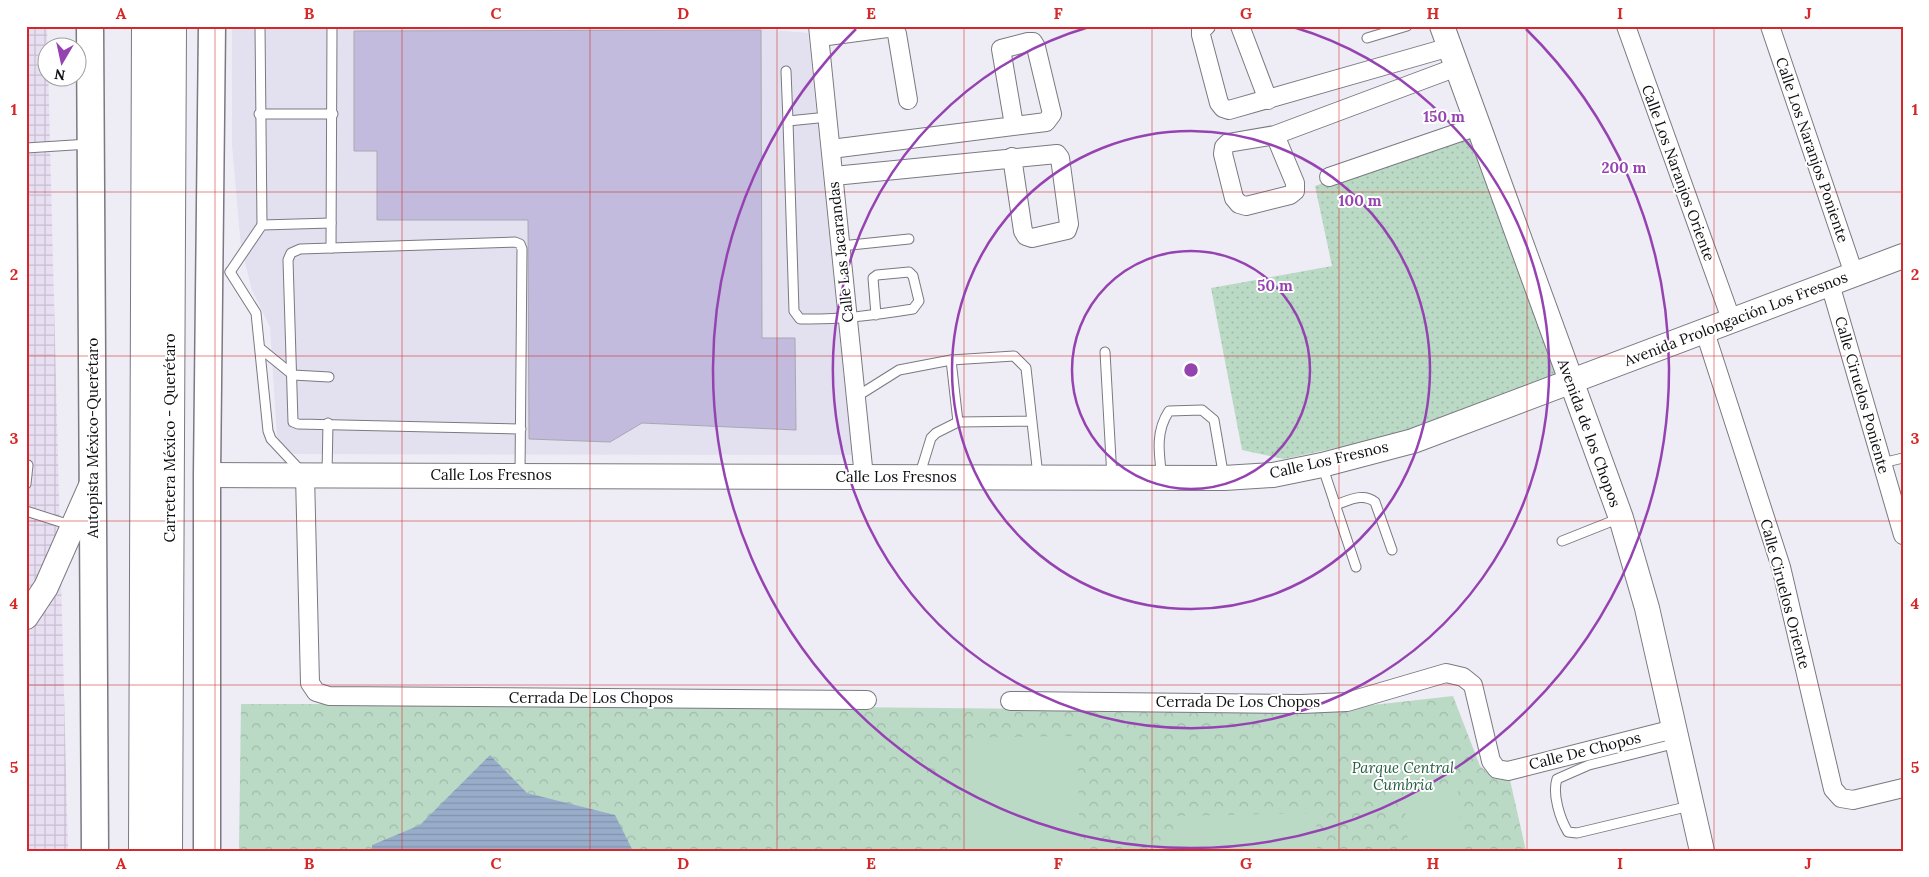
<svg xmlns="http://www.w3.org/2000/svg" width="1929" height="877" viewBox="0 0 1929 877" font-family="Lora,serif">
	<style>
		.built { fill: #e3e0ef }
		.industrial { fill: url(#industrial-grid) }
		.grass { fill: url(#grass-dots) }
		.park { fill: url(#park-crowns) }
		.pitch { fill: #bbdac6 }
		.water { fill: url(#water-rules) }
		.building { fill: #c2bbdd; stroke: #a9a8b0 }
		.lines { fill: none; stroke-linecap: round; stroke-linejoin: round }
		.lane-casing { stroke: #7b7981; stroke-width: 11 }
		.street-casing { stroke: #7b7981; stroke-width: 20 }
		.secondary-casing { stroke: #7b7981; stroke-width: 26 }
		.primary-casing { stroke: #7b7981; stroke-width: 29 }
		.highway-casing { stroke: #7b7981; stroke-width: 30 }
		.lane { stroke: #fff; stroke-width: 9 }
		.street { stroke: #fff; stroke-width: 18 }
		.secondary { stroke: #fff; stroke-width: 24 }
		.primary { stroke: #fff; stroke-width: 26 }
		.highway { stroke: #fff; stroke-width: 28 }
		.grid { fill: none; stroke: #d62828; stroke-width: 1; stroke-opacity: 0.55 }
		.ring { fill: none; stroke: #9643b2; stroke-width: 2.5 }
		.labels { text-anchor: middle; stroke-width: 4; stroke-linejoin: round; paint-order: stroke }
		.street-label { font-size: 15px; fill: #0f0e11; stroke: #fff }
		.park-label { font-size: 15px; font-style: italic; fill: #245e40; stroke: #fff }
		.centre { fill: #9643b2; stroke: #fff; stroke-width: 2.5 }
		.ring-label { font-size: 15px; text-anchor: middle; font-weight: bold; fill: #9643b2; stroke: #fff; stroke-width: 4; stroke-linejoin: round; paint-order: stroke }
		.neatline { fill: none; stroke: #d62828; stroke-width: 2 }
		.grid-label { font-size: 16px; text-anchor: middle; font-weight: bold; fill: #d62828 }
	</style>
	<defs>
		<pattern id="industrial-grid" width="8" height="8" patternUnits="userSpaceOnUse" patternTransform="scale(1.25)"><rect width="8" height="8" fill="#e9dff3"/><path d="M0 4h8M4 0v8" fill="none" stroke="#c7becf"/></pattern>
		<pattern id="grass-dots" width="8" height="8" patternUnits="userSpaceOnUse" patternTransform="scale(1.25)"><rect width="8" height="8" fill="#bbdac6"/><path d="M2 2h.1M6 6h.1" fill="none" stroke="#a0baa9" stroke-width="1.8" stroke-linecap="round"/></pattern>
		<pattern id="park-crowns" width="20" height="18" patternUnits="userSpaceOnUse" patternTransform="scale(1.25)"><rect width="20" height="18" fill="#bbdac6"/><path d="M2 6a3 3 0 1 1 6 0M12 15a3 3 0 1 1 6 0" fill="none" stroke="#a0baa9"/></pattern>
		<pattern id="water-rules" width="6" height="5" patternUnits="userSpaceOnUse" patternTransform="scale(1.25)"><rect width="6" height="5" fill="#98adca"/><path d="M0 2.5h6" fill="none" stroke="#8294ac"/></pattern>
	</defs>
	<rect width="100%" height="100%" fill="#eeecf5"/>
	<!-- built -->
	<path class="built" d="M232,26h490l86,7 44,422 -558,-1 -10,-7 -7,-11 -7,-109 -18,-37 -11,-43 -9,-103z"/>
	<!-- industrial -->
	<path class="industrial" d="M26,26h21l21,825h-42z"/>
	<!-- grass -->
	<path class="grass" d="M1469,133l89,249 -147,50 -127,27 -42,-9 -31,-162 121,-22 -17,-80z"/>
	<!-- park -->
	<path class="park" d="M1453,696l27,70 15,13 15,1 16,71h-1287l2,-147h321l749,8z"/>
	<!-- pitch -->
	<g class="pitch">
		<path d="M1077,736l3,115h-116l-2,-113z"/>
		<path d="M1457,784l7,67h-55l-6,-62z"/>
		<path d="M1316,813l1,38h-140l-1,-35z"/>
	</g>
	<!-- water -->
	<path class="water" d="M490,755l37,38 88,22 18,36h-261v-6l48,-20z"/>
	<!-- building -->
	<path class="building" d="M761,30l1,308h33l1,92 -154,-7 -32,19 -81,-3 -1,-219h-151v-69h-23v-120z"/>
	<g class="lines">
		<defs>
			<g id="lane">
				<path d="M260,26l2,199"/>
				<path d="M1367,38l40,-12"/>
				<path d="M786,71l2,50"/>
				<path d="M259,114h74"/>
				<path d="M828,117l-40,4 6,190 6,8c39,1 75,-4 113,-10l6,-8 -6,-25 -4,-4 -32,3 -4,3 3,37"/>
				<path d="M26,148l63,-4"/>
				<path d="M841,246l68,-7"/>
				<path d="M331,248l1,-222"/>
				<path d="M230,272l26,41 12,118 3,8 30,32"/>
				<path d="M230,272l32,-47 69,-2"/>
				<path d="M261,349l32,26 36,2"/>
				<path d="M1105,352l7,126"/>
				<path d="M856,397l43,-27 52,-10"/>
				<path d="M1032,421l-74,1 -7,-62 63,-4 12,12 12,108"/>
				<path d="M1882,463l21,-5"/>
				<path d="M1322,465l34,102"/>
				<path d="M327,474l1,-51"/>
				<path d="M520,475l2,-226 -2,-5 -5,-2 -215,7 -9,4 -3,7 5,162 5,2 223,5"/>
				<path d="M919,477l12,-39 5,-5 22,-11"/>
				<path d="M1162,478c-3,-24 -7,-46 7,-67l33,-1 12,10 10,58"/>
				<path d="M26,484l2,-19"/>
				<path d="M1335,505c13,-4 28,-13 40,-3l17,48"/>
				<path d="M26,511l47,15"/>
				<path d="M1562,541l58,-23"/>
				<path d="M1677,743l-88,22 -32,14c-5,15 3,40 11,53l9,1 113,-27"/>
			</g>
			<g id="street">
				<path d="M818,26l46,451"/>
				<path d="M1206,26l-5,4v5l18,68 4,5 6,2 221,-63"/>
				<path d="M1240,26l28,74"/>
				<path d="M1626,26l105,293"/>
				<path d="M1770,26l84,248"/>
				<path d="M820,37l67,-9 7,1 3,5 11,66"/>
				<path d="M1275,135l20,48v8l-5,4 -44,11 -7,-2 -5,-6 -11,-44 1,-7 4,-4 47,-8 182,-68"/>
				<path d="M831,149l215,-27 6,-8 -16,-67 -3,-5h-5l-27,7 13,76"/>
				<path d="M834,176l223,-22 3,4 9,66 -2,6 -35,8 -6,-2 -3,-5 -11,-74"/>
				<path d="M1329,177l149,-51"/>
				<path d="M1830,284l73,251"/>
				<path d="M1704,329l77,238 52,222 8,9 12,2 50,-12"/>
				<path d="M305,475l5,208 6,9 13,4 538,4"/>
				<path d="M1010,701l291,3 46,-2 99,-29 17,4 10,8 18,76 6,8 11,2 166,-42"/>
			</g>
			<g id="secondary">
				<path d="M1442,26l179,492 26,90 55,243"/>
				<path d="M207,475l1017,3 49,-3 49,-10 91,-24 490,-185"/>
				<path d="M26,617l20,-30 47,-106"/>
			</g>
			<g id="primary">
				<path d="M90,26l5,825"/>
				<path d="M207,851v-376l5,-449"/>
			</g>
			<g id="highway">
				<path d="M143,851l3,-825"/>
				<path d="M168,851l4,-825"/>
			</g>
		</defs>
		<!-- lane casing -->
		<use href="#lane" class="lane-casing"/>
		<!-- street casing -->
		<use href="#street" class="street-casing"/>
		<!-- secondary casing -->
		<use href="#secondary" class="secondary-casing"/>
		<!-- primary casing -->
		<use href="#primary" class="primary-casing"/>
		<!-- highway casing -->
		<use href="#highway" class="highway-casing"/>
		<!-- lane -->
		<use href="#lane" class="lane"/>
		<!-- street -->
		<use href="#street" class="street"/>
		<!-- secondary -->
		<use href="#secondary" class="secondary"/>
		<!-- primary -->
		<use href="#primary" class="primary"/>
		<!-- highway -->
		<use href="#highway" class="highway"/>
	</g>
	<!-- grid -->
	<path class="grid" d="M215,26v825M402,26v825M590,26v825M777,26v825M964,26v825M1152,26v825M1339,26v825M1527,26v825M1714,26v825M26,192h1877M26,356h1877M26,521h1877M26,685h1877"/>
	<!-- distance rings -->
	<g class="ring">
		<circle cx="1191" cy="370" r="119"/>
		<circle cx="1191" cy="370" r="239"/>
		<path d="M1293 27A358 358 0 1 1 1089 27"/>
		<path d="M1526 29A478 478 0 1 1 856 29"/>
	</g>
	<g class="labels">
		<!-- street labels -->
		<g class="street-label">
			<text transform="translate(1812 150) rotate(71)" y="5">Calle Los Naranjos Poniente</text>
			<text transform="translate(1678 173) rotate(70)" y="5">Calle Los Naranjos Oriente</text>
			<text transform="translate(841 252) rotate(-96)" y="5">Calle Las Jacarandas</text>
			<text transform="translate(1736 319) rotate(-21)" y="5">Avenida Prolongación Los Fresnos</text>
			<text transform="translate(1862 395) rotate(74)" y="5">Calle Ciruelos Poniente</text>
			<text transform="translate(1589 433) rotate(70)" y="5">Avenida de los Chopos</text>
			<text transform="translate(93 438) rotate(-90)" y="5">Autopista México-Querétaro</text>
			<text transform="translate(170 438) rotate(-90)" y="5">Carretera México - Querétaro</text>
			<text transform="translate(1329 460) rotate(-13)" y="5">Calle Los Fresnos</text>
			<text x="491" y="480">Calle Los Fresnos</text>
			<text x="896" y="482">Calle Los Fresnos</text>
			<text transform="translate(1785 594) rotate(75)" y="5">Calle Ciruelos Oriente</text>
			<text x="591" y="703">Cerrada De Los Chopos</text>
			<text x="1238" y="707">Cerrada De Los Chopos</text>
			<text transform="translate(1585 751) rotate(-14)" y="5">Calle De Chopos</text>
		</g>
		<!-- park labels -->
		<g class="park-label">
			<text x="1403" y="773">Parque Central<tspan x="1403" dy="17">Cumbria</tspan></text>
		</g>
	</g>
	<circle cx="1191" cy="370" r="8" class="centre"/>
	<g class="ring-label">
		<text x="1444" y="122">150 m</text>
		<text x="1624" y="173">200 m</text>
		<text x="1360" y="206">100 m</text>
		<text x="1275" y="291">50 m</text>
	</g>
	<!-- border -->
	<rect width="1929" height="877" fill="none" stroke="#ffffff" stroke-width="55"/>
	<!-- north arrow -->
	<g transform="translate(62 62) rotate(189)"><circle r="24" fill="#ffffff" stroke="#9f9fa0"/>
	<path d="M0-4L9 19L0 12L-9 19Z" fill="#9643b2"/>
	<text y="-8" font-size="14" font-weight="bold" text-anchor="middle" fill="#0f0e11">N</text>
	</g>
	<rect x="28" y="28" width="1874" height="822" class="neatline"/>
	<g class="grid-label">
		<text x="121" y="19">A</text>
		<text x="309" y="19">B</text>
		<text x="496" y="19">C</text>
		<text x="683" y="19">D</text>
		<text x="871" y="19">E</text>
		<text x="1058" y="19">F</text>
		<text x="1246" y="19">G</text>
		<text x="1433" y="19">H</text>
		<text x="1620" y="19">I</text>
		<text x="1808" y="19">J</text>
		<text x="14" y="115">1</text>
		<text x="1915" y="115">1</text>
		<text x="14" y="280">2</text>
		<text x="1915" y="280">2</text>
		<text x="14" y="444">3</text>
		<text x="1915" y="444">3</text>
		<text x="14" y="609">4</text>
		<text x="1915" y="609">4</text>
		<text x="14" y="773">5</text>
		<text x="1915" y="773">5</text>
		<text x="121" y="869">A</text>
		<text x="309" y="869">B</text>
		<text x="496" y="869">C</text>
		<text x="683" y="869">D</text>
		<text x="871" y="869">E</text>
		<text x="1058" y="869">F</text>
		<text x="1246" y="869">G</text>
		<text x="1433" y="869">H</text>
		<text x="1620" y="869">I</text>
		<text x="1808" y="869">J</text>
	</g>
</svg>
